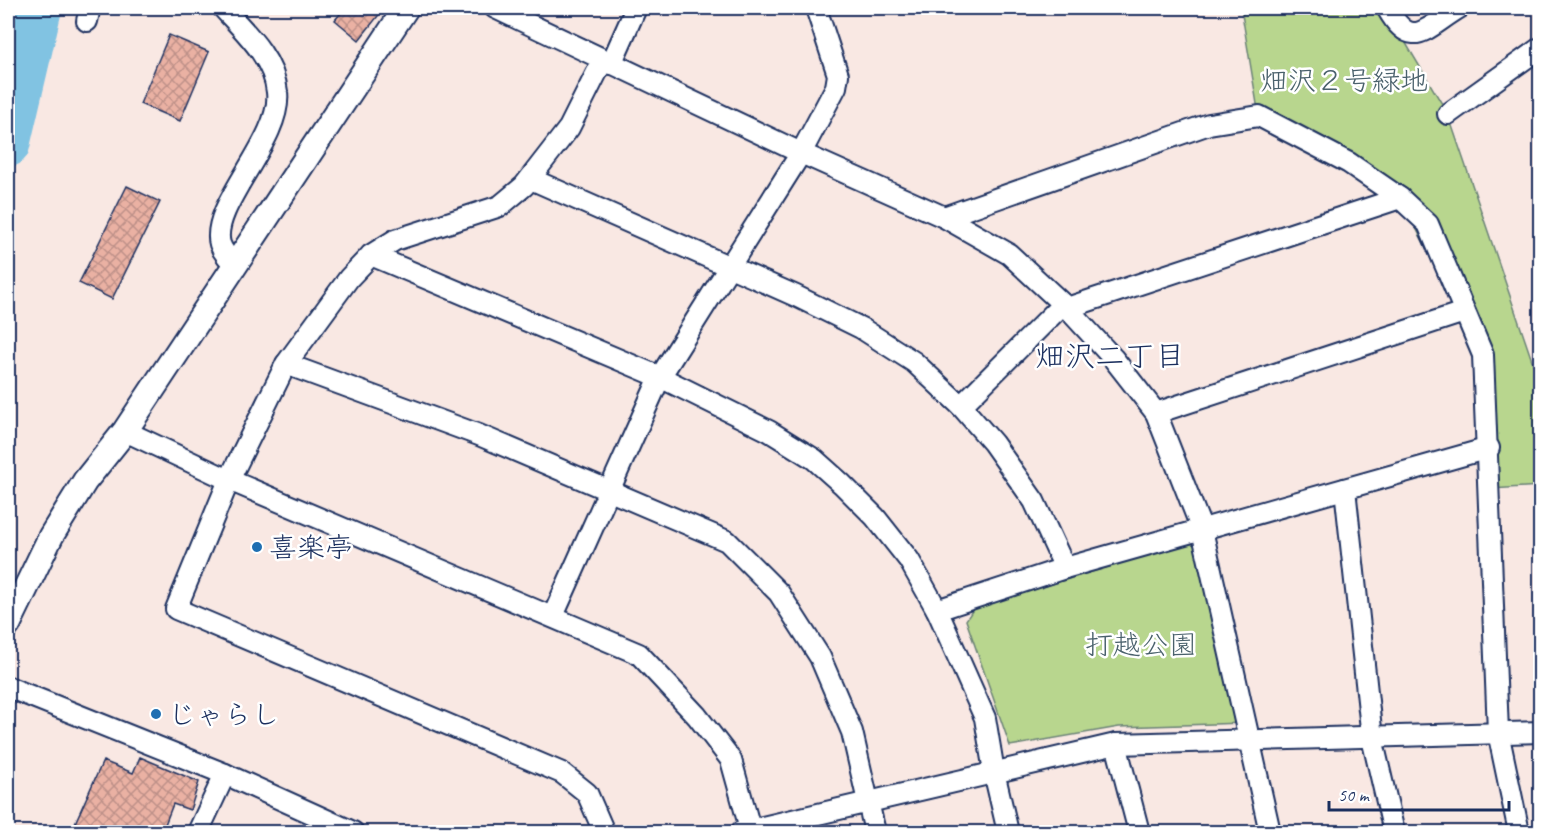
<svg xmlns="http://www.w3.org/2000/svg" width="1548" height="840" viewBox="0 0 1548 840" font-family="Caveat,'Klee One',sans-serif">
	<style>
		.green { fill: #b8d68e; stroke: #6a8276; stroke-width: 1.5 }
		.lines { fill: none; stroke-linecap: round; stroke-linejoin: round }
		.river { stroke: #81c3e2; stroke-width: 44 }
		.building { fill: url(#building-cross-hatch); stroke: #1b2f5e; stroke-width: 1.5 }
		.minor-casing { stroke: #1b2f5e; stroke-width: 24 }
		.tertiary-casing { stroke: #1b2f5e; stroke-width: 28 }
		.minor { stroke: #fff; stroke-width: 20 }
		.tertiary { stroke: #fff; stroke-width: 24 }
		.poi-dot { fill: #1f6fb2; stroke: #fff; stroke-width: 2 }
		.labels { text-anchor: middle; stroke-width: 5; stroke-linejoin: round; paint-order: stroke }
		.park-label { font-size: 28px; fill: #4a616c; stroke: #fff }
		.poi-label { font-size: 28px; fill: #1b2f5e; stroke: #fff; text-anchor: start }
		.neighbourhood-label { font-size: 30px; fill: #1b2f5e; stroke: #fff }
	</style>
	<defs>
		<pattern id="building-cross-hatch" width="8" height="8" patternUnits="userSpaceOnUse" patternTransform="scale(1.5)"><rect width="8" height="8" fill="#eab1a3"/><path d="M0 0l8 8M0 8l8-8" fill="none" stroke="#bd9088"/></pattern>
	</defs>
	<rect width="100%" height="100%" fill="#f9e8e3"/>
	<filter id="ink" filterUnits="userSpaceOnUse"><feTurbulence type="fractalNoise" baseFrequency=".0167" numOctaves="2"/><feDisplacementMap in="SourceGraphic" scale="12" xChannelSelector="R" yChannelSelector="G"/><feConvolveMatrix kernelMatrix="1 2 1 2 8 2 1 2 1" color-interpolation-filters="sRGB"/></filter>
	<g filter="url(#ink)">
		<!-- green -->
		<g class="green">
			<path d="M1241,8h144l63,106 92,270v102l-50,3 -7,-134 -83,-157 -141,-82z"/>
			<path d="M1190,542l18,14 36,167 -125,4 -109,19 -44,-126 8,-12z"/>
		</g>
		<g class="lines">
			<!-- river -->
			<path class="river" d="M8,145l32,-137"/>
		</g>
		<!-- building -->
		<g class="building">
			<path d="M8,8h3l-1,35h-2z"/>
			<path d="M345,8h33l4,3 -23,29 -24,-20z"/>
			<path d="M169,35l40,17 -29,69 -40,-17z"/>
			<path d="M127,186l33,16 -48,97 -33,-16z"/>
			<path d="M140,757l59,25 -9,28 -17,-6 -11,28h-91l32,-71 30,12z"/>
		</g>
		<g class="lines">
			<defs>
				<g id="minor">
					<path d="M223,8c21,23 51,50 54,84 6,47 -68,114 -57,152 3,9 10,16 16,22"/>
					<path d="M495,8l306,145 143,64 65,37 58,54 46,50 43,55 46,117 68,302"/>
					<path d="M1387,8c25,44 37,21 72,0"/>
					<path d="M87,21l3,-13"/>
					<path d="M603,60l-34,68 -45,58 -24,20 -105,34 -24,15 -22,23 -63,86 -57,116 410,174 58,62 34,44 20,72"/>
					<path d="M611,64l25,-56"/>
					<path d="M1448,114l92,-66"/>
					<path d="M531,179l265,117 65,32 53,34 47,44 32,37 41,58 31,67"/>
					<path d="M944,217l265,-93 50,-8 90,47 51,35 28,26 55,131 15,377 21,100"/>
					<path d="M371,255l289,122 109,54 45,28 28,25 33,33 34,43 28,50 48,108 9,54 14,60"/>
					<path d="M1067,308l333,-110"/>
					<path d="M286,364l193,71 248,106 52,52 41,64 32,75 23,100"/>
					<path d="M961,406l102,-102"/>
					<path d="M1156,413l308,-101"/>
					<path d="M125,431l104,49 -53,129 386,164 25,20 17,39"/>
					<path d="M1345,489l27,249 22,94"/>
					<path d="M937,610l128,-42 424,-120"/>
					<path d="M553,616l107,-239 141,-224 35,-66 2,-12 -22,-67"/>
					<path d="M8,687l217,87 128,58"/>
					<path d="M1116,744l23,88"/>
					<path d="M198,832l27,-58"/>
					<path d="M741,832l375,-88 424,-12"/>
				</g>
				<path id="tertiary" d="M8,625l43,-89 34,-55 40,-50 281,-423"/>
			</defs>
			<!-- minor casing -->
			<use href="#minor" class="minor-casing"/>
			<!-- tertiary casing -->
			<use href="#tertiary" class="tertiary-casing"/>
			<!-- minor -->
			<use href="#minor" class="minor"/>
			<!-- tertiary -->
			<use href="#tertiary" class="tertiary"/>
		</g>
	</g>
	<!-- markers -->
	<g class="poi-dot">
		<circle cx="257" cy="547" r="6"/>
		<circle cx="156" cy="714" r="6"/>
	</g>
	<g class="labels">
		<!-- park labels -->
		<g class="park-label">
			<text x="1344" y="90">畑沢２号緑地</text>
			<text x="1141" y="654">打越公園</text>
		</g>
		<!-- poi labels -->
		<g class="poi-label">
			<text x="269" y="557">喜楽亭</text>
			<text x="168" y="724">じゃらし</text>
		</g>
		<!-- neighbourhood labels -->
		<g class="neighbourhood-label">
			<text x="1110" y="366">畑沢二丁目</text>
		</g>
	</g>
	<!-- margin -->
	<rect width="1548" height="840" fill="none" stroke="#fff" stroke-width="30"/>
	<rect x="15" y="15" width="1518" height="810" fill="none" stroke="#1b2f5e" stroke-width="2" filter="url(#ink)"/>
	<!-- scale -->
	<path d="M1329 801v9h180v-9" fill="none" stroke="#1b2f5e" stroke-width="3"/>
	<text x="1338" y="801" font-size="18" fill="#1b2f5e" stroke="#ffffff" stroke-width="4.5" paint-order="stroke">50 m</text>
</svg>
